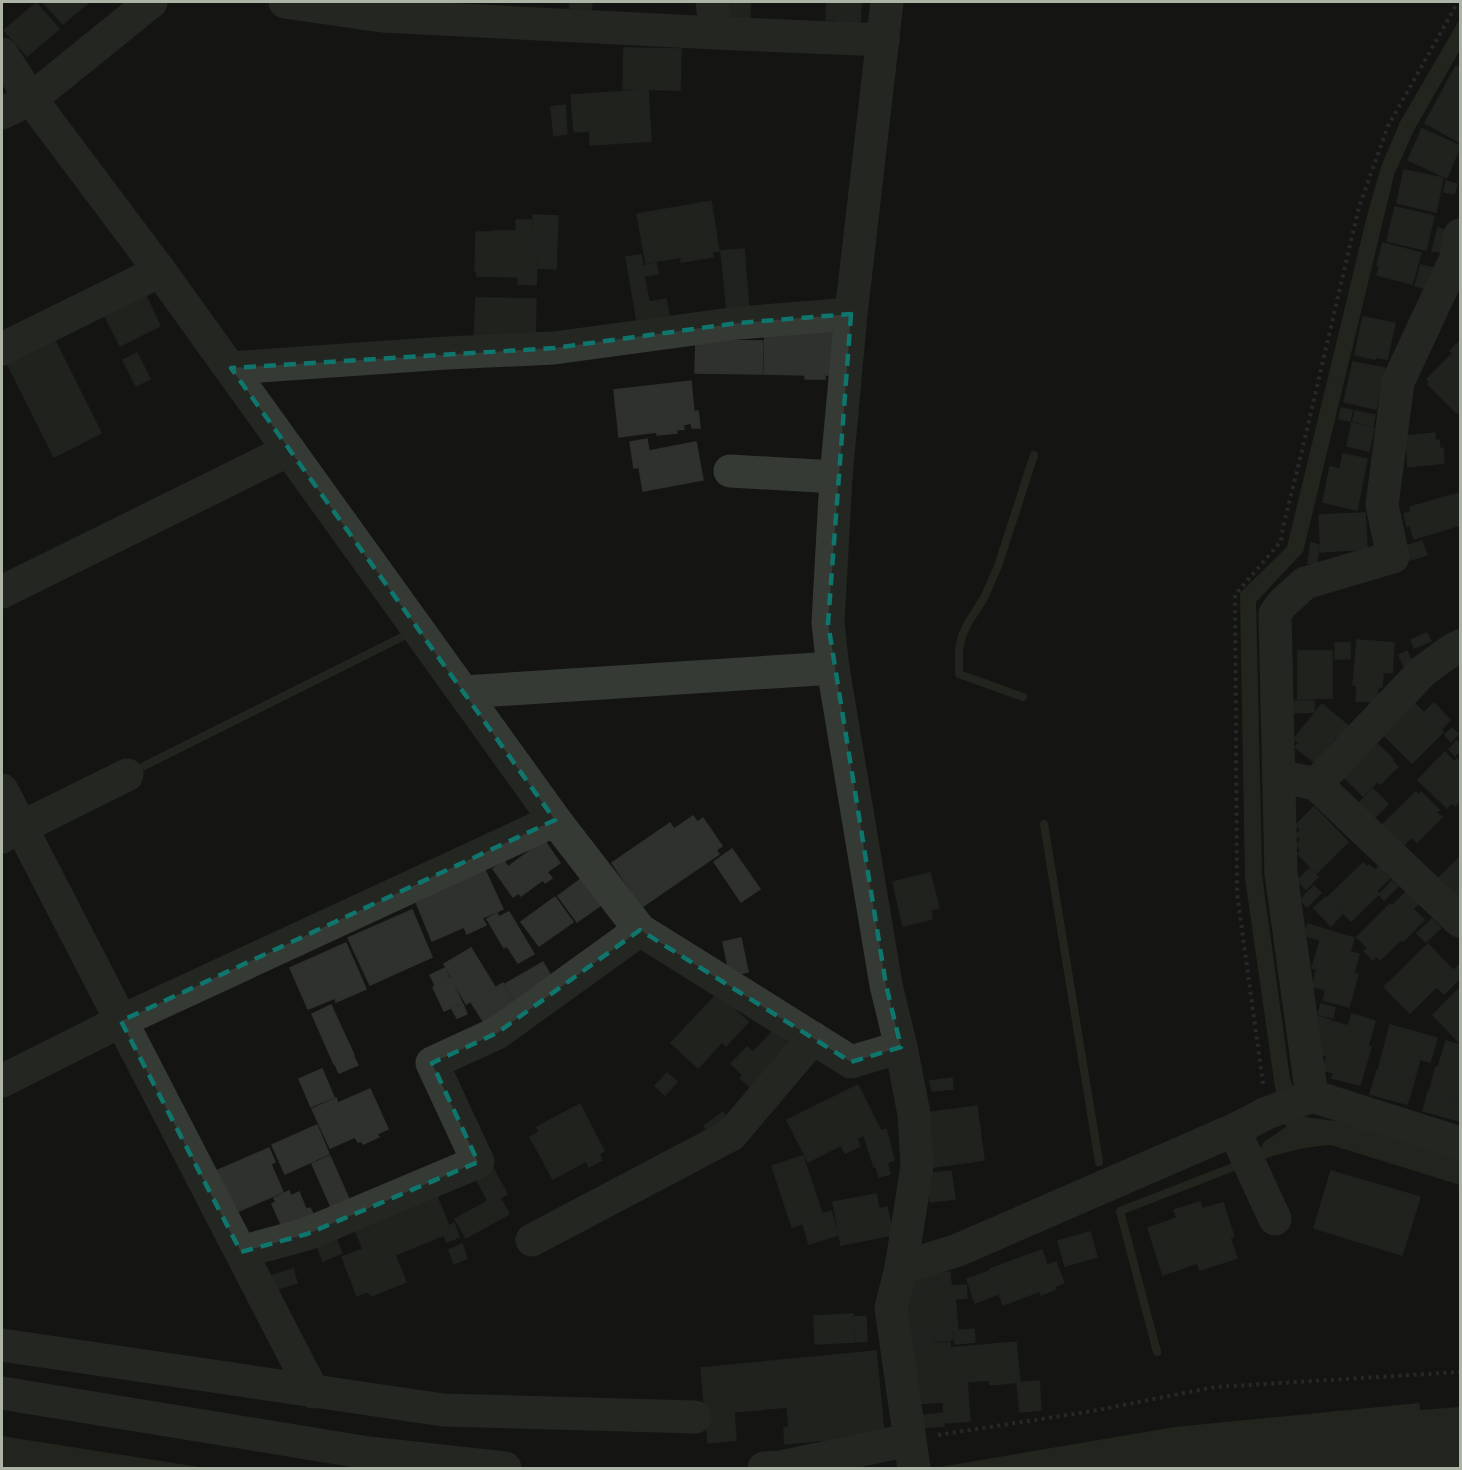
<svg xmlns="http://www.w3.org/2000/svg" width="1462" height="1470" viewBox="0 0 1462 1470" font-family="Overpass,sans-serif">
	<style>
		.water { fill: #34382a }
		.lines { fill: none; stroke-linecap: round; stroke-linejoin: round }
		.stream { stroke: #34382a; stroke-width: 8 }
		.building { fill: #2f312e; stroke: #2e312d; stroke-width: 1.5 }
		.path { stroke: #3d413b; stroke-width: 4; stroke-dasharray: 3 4.5; stroke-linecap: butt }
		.minor { stroke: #363a34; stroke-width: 33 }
		.marked { fill: none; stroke: #0f766e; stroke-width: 4.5; stroke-dasharray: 12 8; stroke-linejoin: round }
	</style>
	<rect width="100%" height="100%" fill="#141513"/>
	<!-- water -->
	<g class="water">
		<path d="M1460,19v31l-46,80 -20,45 -91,377 -47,50 6,273 28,204 15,38 44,6 111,36v26l-129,-40c-23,1 -45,7 -67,14l-5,-9 5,-8 22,-15 -3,-5 1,-1 -9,-34 -30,-209 -5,-285 47,-46 81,-335 13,-45 19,-45z"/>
		<path d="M1419,1403l1,7 40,-3v61h-526l241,-41z"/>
		<path d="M2,1436l197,31 7,1h-204z"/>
	</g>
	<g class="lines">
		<!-- stream -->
		<g class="stream">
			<path d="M1023,697l-64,-23v-25l3,-13 6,-13 16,-25 14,-32 36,-111"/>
			<path d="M134,771l270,-135"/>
			<path d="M1044,824l55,338"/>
			<path d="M1157,1352l-37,-141 116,-45"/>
		</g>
	</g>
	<!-- building -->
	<g class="building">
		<path d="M43,2h46l-26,22z"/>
		<path d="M570,2h22l-1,15 -21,-1z"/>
		<path d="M727,2h23v18l-23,1z"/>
		<path d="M827,2h8l-1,18h-8z"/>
		<path d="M836,2h25l-1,24 -25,-1z"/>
		<path d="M36,3l23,26 -32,27 -23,-26z"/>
		<path d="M624,48l57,1 -1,41 -57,-1z"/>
		<path d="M1456,66l4,2v72l-1,2 -34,-19z"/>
		<path d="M648,90l3,51 -61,4v-14l-16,1 -3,-37z"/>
		<path d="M565,105l2,29 -13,2 -3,-29z"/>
		<path d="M1422,129l38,17 -13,32 -39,-18z"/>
		<path d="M1404,170l39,8 -7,34 -39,-9z"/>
		<path d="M1446,181l11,3 -3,10 -10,-2z"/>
		<path d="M711,201l8,50 -7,1 1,5 -32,5v-5l-35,6 -9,-49z"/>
		<path d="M1395,207l39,9 -8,34 -39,-9z"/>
		<path d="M533,215l25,1 -2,53 -18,-1 1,-33 -6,-1z"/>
		<path d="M516,220h16v15h6l-2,50 -18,-1v-7l-41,-1v-4l-2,-1 1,-39h18v-1h22z"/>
		<path d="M1438,228l10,3 -5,22 -11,-2z"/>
		<path d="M1383,243l38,10 -9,31 -35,-9 3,-10h-3z"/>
		<path d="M744,249l5,61 -22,2 -6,-61z"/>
		<path d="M641,255l2,11 13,-3 2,11 -14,2 5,26 17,-3 4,22 -32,6 -12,-70z"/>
		<path d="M1421,265l12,3 -6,21 -12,-3z"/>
		<path d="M144,292l16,34 -40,20 -17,-34z"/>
		<path d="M476,298l60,1 -1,42 -61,-2z"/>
		<path d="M1363,317l32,6 -8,36 -12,-2v2l-20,-4z"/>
		<path d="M765,328l71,1v46h-11v4h-20v-4l-41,-1z"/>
		<path d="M53,337l48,96 -47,24 -48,-96z"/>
		<path d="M696,340l67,1 -1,33 -67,-1z"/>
		<path d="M1460,341v69l-3,3 -29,-29 2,-2 -3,-3 26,-26 -3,-2z"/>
		<path d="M137,353l13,26 -14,7 -13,-26z"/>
		<path d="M1353,362l32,6 -9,41 -32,-7z"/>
		<path d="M691,381l3,31 4,-1 2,17h-8l-1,-5 -8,2 1,4 -8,1 1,3 -20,2v-3l-38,5 -5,-47z"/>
		<path d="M1341,408l11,2 -2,11 -11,-2z"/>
		<path d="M1355,411l20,4 -2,11 -20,-5z"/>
		<path d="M1352,423l22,5 -5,23 -22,-5z"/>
		<path d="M1435,433v8l4,-1 1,9 3,-1 1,15 -36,4 -2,-31z"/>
		<path d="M647,439l2,12 47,-9 7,38 -60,11 -4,-24 -5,1 -4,-26z"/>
		<path d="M1343,454l24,5 -10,51 -34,-8 7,-35 10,2z"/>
		<path d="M1460,493v32l-46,14 -4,-14 -3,1 -3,-12 7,-2 -1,-5z"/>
		<path d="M1365,513l2,36 -46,3 -2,-37z"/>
		<path d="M1422,541l5,14 -17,5 -4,-14z"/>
		<path d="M1311,543l9,2 -4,19 -8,-1z"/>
		<path d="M1427,633l4,8 -17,7 -3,-8z"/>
		<path d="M1357,640l37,3 -2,30 -9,-1 -1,15h-4l-1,15 -21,-1 1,-15 -4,-1z"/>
		<rect x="1335" y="643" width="15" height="16"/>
		<path d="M1298,651h34v47l-34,1z"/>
		<path d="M1407,651l6,14 -8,4 -6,-14z"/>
		<path d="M1294,701h20v11l-20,1z"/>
		<path d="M1414,703l29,29 -31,31 -29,-29z"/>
		<path d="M1434,703l16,17 -8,9 -17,-17z"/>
		<path d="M1322,704l29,24 -10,13 -5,-4 -8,10 4,4 -9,11 -6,-4 -3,4 -19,-15 4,-4 -5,-4z"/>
		<path d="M1452,728l6,6 -7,8 -6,-7z"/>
		<path d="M1457,741l3,4v6l-5,5 -6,-7z"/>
		<path d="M1375,742l18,17 -2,1 7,7 -18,17 -2,-3 -15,15 -21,-21z"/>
		<path d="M1445,752l9,10 3,-3 3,3v39l-5,5 -3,-3 -5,5 -29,-28z"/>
		<path d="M1373,789l15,15 -16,16 -15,-15z"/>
		<path d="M1416,792l2,3 3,-3 18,18 -3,2 6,5 -25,25 -6,-5 -7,8 -21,-21z"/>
		<path d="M1314,807l34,35 -31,31 -19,-19 3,-4 -5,-5 5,-5 -5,-6 5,-4 -5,-5z"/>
		<path d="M693,816l4,6 6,-4 19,28 -6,4 3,4 -77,53 -30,-44 58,-40 4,6z"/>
		<path d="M544,840l16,23 -13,9 5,6 -7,5 -2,-3 -22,16 -2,-3 -6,4 -20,-28 11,-8 4,6z"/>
		<path d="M732,849l28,40 -19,13 -27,-40z"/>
		<path d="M1460,857v42l-21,-21z"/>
		<path d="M1363,863l4,4 2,-2 6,5 4,-4 11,12 -14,13 3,3 -28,27 -23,-24z"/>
		<path d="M1310,868l8,9 -12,12 -9,-8z"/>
		<path d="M485,870l18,39 -21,9 4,7 -19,9 -3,-7 -32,14 -16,-39z"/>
		<path d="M930,873l9,35 -8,2 1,9 -29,7 -10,-44z"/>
		<path d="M585,876l19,27 -27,19 -19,-26z"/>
		<path d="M1392,881l6,5 -14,14 -5,-5z"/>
		<path d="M1314,886l7,7 -14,14 -7,-7z"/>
		<path d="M1406,892l12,12 -5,5 11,11 -21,21 -2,-1 -21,20 -4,-4 -3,4 -9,-9 4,-3 -11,-11 33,-33 2,2z"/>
		<path d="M555,897l18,25 -34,24 -18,-24z"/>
		<path d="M1326,897l16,17 -11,12 -17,-18z"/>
		<path d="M412,910l20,47 -62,28 -22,-47z"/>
		<path d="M509,912l25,42 -16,9 -11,-17 -3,2 -17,-29 10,-6 2,4z"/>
		<path d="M1432,919l9,9 -15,14 -9,-9z"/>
		<path d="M1308,924l22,7 -3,11 -23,-7z"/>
		<path d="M1331,931l23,7 -4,14 9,2 -5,19 4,1 -9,33 -26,-7 3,-10 -14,-4 5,-17 -5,-1 8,-27 8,2z"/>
		<path d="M741,938l7,34 -18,4 -7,-34z"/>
		<path d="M346,943l20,46 -30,13 -1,-4 -27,11 -18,-41z"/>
		<path d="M1428,944l25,26 -43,43 -26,-26z"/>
		<path d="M471,948l24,39 -29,17 -22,-40z"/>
		<path d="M543,962l12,21 -38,22 -12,-21z"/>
		<path d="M1460,964v14l-16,16 -7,-7z"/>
		<path d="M445,968l4,10 -14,7 -5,-10z"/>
		<path d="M451,978l11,25 -18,8 -11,-24z"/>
		<path d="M503,983l13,23 -31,18 -14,-22z"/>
		<path d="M1460,988v52l-1,2 -26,-27z"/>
		<path d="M717,994l31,28 -22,24 -4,-4 -24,26 -27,-25z"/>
		<path d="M463,1004l4,10 -10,4 -5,-9z"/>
		<path d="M1321,1004l14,4 -2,10 -15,-4z"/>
		<path d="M331,1005l23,50 -20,9 -22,-50z"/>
		<path d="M1352,1014l23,7 -7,25 3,1 -11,38 -28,-7 2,-5 -11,-3 4,-14 -6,-2 10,-33 17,5z"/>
		<path d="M1317,1016l13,4 -8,30z"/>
		<path d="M1390,1025l47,13 -7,24 -10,-3 -6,22 -36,-10z"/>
		<path d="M773,1031l20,18 -38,42 -15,-13 3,-3 -12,-11 16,-17 6,5z"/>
		<path d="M1446,1041l14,4v55l-31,-8 7,-25 2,1z"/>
		<path d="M353,1055l5,10 -19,8 -4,-9z"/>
		<path d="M322,1069l12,28 -23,10 -12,-28z"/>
		<path d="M1377,1071l37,11 -7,22 -37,-10z"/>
		<path d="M667,1073l10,9 -12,13 -10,-9z"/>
		<path d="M952,1078l1,11 -21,2 -2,-10z"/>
		<path d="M858,1085l23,46 5,-2 8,31 -7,3 3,11 -11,3 -3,-11 -2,1 -10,-32 -7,3 3,8 -15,7 -4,-8 -33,17 -21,-42z"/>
		<path d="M370,1089l18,40 -11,5 2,3 -16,7 -2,-3 -3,1 -3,-5 -25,11 -18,-39 24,-11 2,5z"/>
		<path d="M1428,1092l32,10v19l-37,-10z"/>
		<path d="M580,1104l24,47 -5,3 3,6 -13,7 -3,-6 -33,18 -23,-42 9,-5 -2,-5z"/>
		<path d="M977,1106l7,54 -50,7 -7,-54z"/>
		<path d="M723,1112l7,10 -19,14 -7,-10z"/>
		<path d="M317,1125l12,29 -44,20 -13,-29z"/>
		<path d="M269,1148l6,14 -4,2 12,28 -51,22 -18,-42z"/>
		<path d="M330,1156l19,43 -18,8 -19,-43z"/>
		<path d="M803,1156l20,61 -31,10 -20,-61z"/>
		<path d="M493,1168l14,26 -7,4 9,16 -43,24 -11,-19 33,-18 -13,-24z"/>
		<path d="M951,1171l4,28 -25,3 -3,-28z"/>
		<path d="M1331,1171l89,26 -18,58 -88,-27z"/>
		<path d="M289,1191l2,5 8,-4 7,17 4,-1 4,8 -29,17 -13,-29 4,-2 -2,-4z"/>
		<path d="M876,1194l3,15 8,-2 6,28 -52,10 -8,-43z"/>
		<path d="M437,1197l12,29 5,-3 5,14 -12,5 -3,-7 -49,20 11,27 -35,14 -3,-5 -11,5 -15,-39 21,-8 -9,-22 49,-16z"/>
		<path d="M1200,1202l2,7 21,-6 11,34 -4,1 7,20 -37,12 -3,-7 -34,12 -15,-47 29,-10 -3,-8z"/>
		<path d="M831,1211l7,24 -29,9 -6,-20 21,-6 -1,-4z"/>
		<path d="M1090,1232l7,25 -32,9 -7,-25z"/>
		<path d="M334,1233l8,20 -19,8 -8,-20z"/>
		<path d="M462,1244l5,14 -13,6 -5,-14z"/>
		<path d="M1042,1250l5,15 9,-3 8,21 -9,3 1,3 -15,6 -1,-4 -37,14 -13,-36z"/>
		<path d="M293,1269l4,14 -23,7 -4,-14z"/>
		<path d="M990,1271l8,23 -23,9 -8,-24z"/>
		<path d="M950,1272l1,13 -40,4v-4l9,-10z"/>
		<path d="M966,1285l1,13 -11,1 -2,-13z"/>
		<path d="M954,1286l4,44 -6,1 1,9 -18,1 -1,-9 -23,2 -4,-44z"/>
		<path d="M853,1314l1,28 -39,2 -1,-28z"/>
		<path d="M866,1316l1,25 -11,1 -2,-25z"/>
		<path d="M974,1329l1,13 -20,2 -1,-13z"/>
		<path d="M933,1333l1,10 -22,2 -1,-10z"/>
		<path d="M950,1342l4,42 13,-2 3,39 -25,2 -2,-21 -27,2 -5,-58z"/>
		<path d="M1016,1342l4,40 -30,3 -1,-5 -35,3 -3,-35z"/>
		<path d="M876,1351l8,83 -99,10 -1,-16 5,-1 -2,-20 -53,5 2,28 -28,3 -7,-75z"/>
		<path d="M1039,1381l2,29 -21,2 -3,-29z"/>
		<path d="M943,1413l1,13 -24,2 -2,-12z"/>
	</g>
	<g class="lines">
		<!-- path -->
		<g class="path">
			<path d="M1263,1084l-26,-191 -2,-298 46,-54 2,-14 18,-72 58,-248 29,-81 70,-124"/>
			<path d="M938,1435l155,-24 122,-24 245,-15"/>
		</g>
		<!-- minor -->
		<g class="minor">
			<path d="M285,2l97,14 334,17 167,7"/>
			<path d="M712,2l4,31"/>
			<path d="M887,2l-36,312 -15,163 -8,146 5,45 53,317 15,62 13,67 3,52 -16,102 -10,40 23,160"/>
			<path d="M2,54l29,45 129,172 395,549 85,110 211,132 50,-15"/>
			<path d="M2,113l29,-14 120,-97"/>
			<path d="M2,349l158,-78"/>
			<path d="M231,368l215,-15 108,-5 184,-25 113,-9"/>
			<path d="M730,471l106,6"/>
			<path d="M2,592l287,-142"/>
			<path d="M464,692l369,-24"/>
			<path d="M1279,776l37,8 144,137"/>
			<path d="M1316,784l107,-113 29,-21 8,-4"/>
			<path d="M2,790l311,602"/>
			<path d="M2,837l125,-62"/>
			<path d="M2,1081l119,-60 434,-201"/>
			<path d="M1312,1096l-31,-222 -6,-260 7,-10 23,-21 88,-26 -11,-52 16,-123 58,-124 4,-23"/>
			<path d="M1234,1130l41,89"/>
			<path d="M532,1240l199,-105 82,-97"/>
			<path d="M241,1252l66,-18 171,-72 -46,-99 65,-30 143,-103"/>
			<path d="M901,1268l57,-18 276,-120 33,-17 45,-17 148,47"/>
			<path d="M2,1345l441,65 252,7"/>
			<path d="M2,1393l366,60 137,15"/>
			<path d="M764,1468l17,-1 128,-27"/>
		</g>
	</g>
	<!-- marked area -->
	<path d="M0 0H1462V1470H0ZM851,314l-23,309 58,362 15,62 -50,15 -211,-132 -143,103 -65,30 46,99 -171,72 -66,18 -120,-231 434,-201 -324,-452 323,-20 184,-25z" fill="#141513" fill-opacity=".55" fill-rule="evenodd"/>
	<path class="marked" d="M851,314l-23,309 58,362 15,62 -50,15 -211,-132 -143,103 -65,30 46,99 -171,72 -66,18 -120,-231 434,-201 -324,-452 323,-20 184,-25z"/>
	<!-- border -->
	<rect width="1462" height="1470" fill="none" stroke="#acb5a5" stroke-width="6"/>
</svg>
